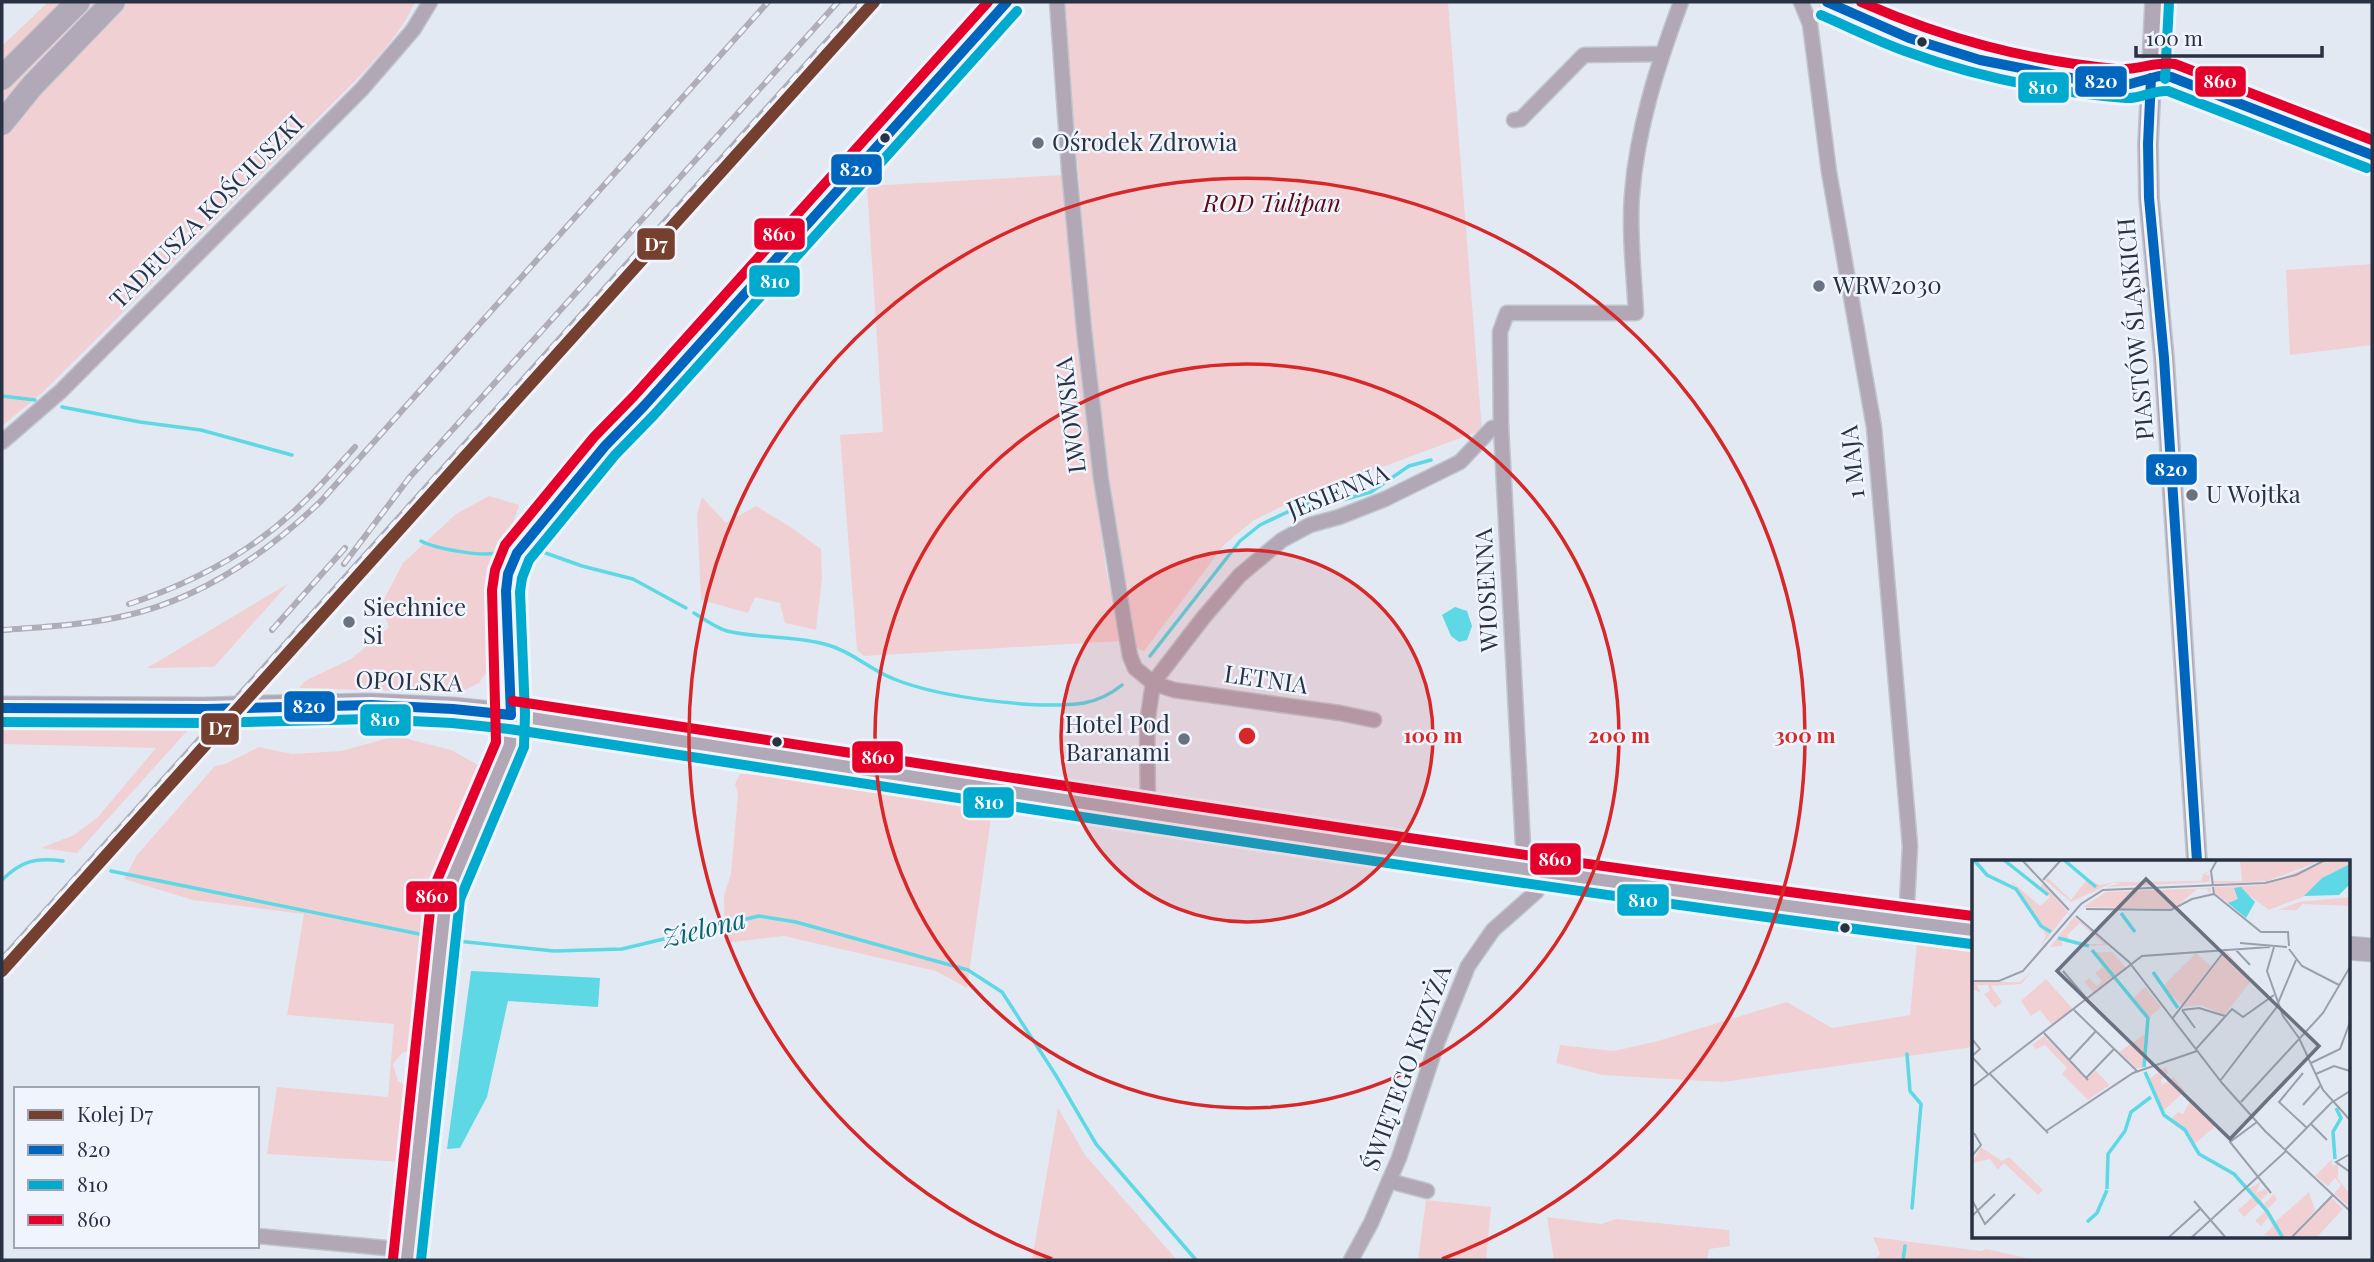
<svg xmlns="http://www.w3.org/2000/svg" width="2374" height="1262" viewBox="0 0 2374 1262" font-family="'Playfair Display',serif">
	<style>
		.green { fill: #f1d0d3 }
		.water { fill: #5dd8e4 }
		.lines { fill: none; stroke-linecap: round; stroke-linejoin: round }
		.stream { stroke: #5dd8e4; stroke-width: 3.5 }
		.minor-casing { stroke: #bfc5ce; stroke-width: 17 }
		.tertiary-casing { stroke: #bfc5ce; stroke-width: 22 }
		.primary-casing { stroke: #bfc5ce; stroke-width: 25 }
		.minor { stroke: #b1a7b5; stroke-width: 14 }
		.tertiary { stroke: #b1a7b5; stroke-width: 19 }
		.primary { stroke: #b1a9b8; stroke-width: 23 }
		.rail-casing { stroke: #afadb7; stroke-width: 6 }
		.rail { stroke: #eff4fd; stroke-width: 3.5; stroke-dasharray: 10; stroke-linecap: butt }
		.primary-bridge-casing { stroke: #bfc5ce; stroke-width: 25; stroke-linecap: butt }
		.primary-bridge { stroke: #b1a9b8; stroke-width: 23 }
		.bus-1-casing { stroke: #eff4fd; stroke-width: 16 }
		.bus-2-casing { stroke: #eff4fd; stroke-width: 16 }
		.bus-3-casing { stroke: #eff4fd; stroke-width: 16 }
		.bus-1 { stroke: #0065bd; stroke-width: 10 }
		.bus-2 { stroke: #00a9ce; stroke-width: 10 }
		.bus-3 { stroke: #e4002b; stroke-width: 10 }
		.rail-1-casing { stroke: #eff4fd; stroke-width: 18 }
		.rail-1 { stroke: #754030; stroke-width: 12 }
		.ring { fill: none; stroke: #d62828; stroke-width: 3.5 }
		.bus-dot { fill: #283243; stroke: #eff4fd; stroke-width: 2.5 }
		.poi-dot { fill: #697281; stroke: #eff4fd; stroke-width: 2.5 }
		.labels { text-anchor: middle; stroke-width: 5; stroke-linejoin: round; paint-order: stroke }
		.poi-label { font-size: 24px; fill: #283243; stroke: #eff4fd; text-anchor: start }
		.park-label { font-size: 24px; font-style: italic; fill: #5d0913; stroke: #eff4fd }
		.street-label { font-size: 24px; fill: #283243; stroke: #eff4fd }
		.water-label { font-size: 26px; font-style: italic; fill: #05636a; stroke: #eff4fd }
		.inset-river { fill: none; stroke: #5dd8e4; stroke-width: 3.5 }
		.inset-road { fill: none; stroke: #98a0ad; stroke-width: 2 }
		.view { fill: #697281; fill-opacity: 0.15; stroke: #697281; stroke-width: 3.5 }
		.inset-edge { fill: none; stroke: #283243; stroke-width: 3.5 }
		.centre { fill: #d62828; stroke: #eff4fd; stroke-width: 3.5 }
		.ring-label { font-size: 21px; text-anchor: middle; font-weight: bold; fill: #d62828; stroke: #eff4fd; stroke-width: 5; stroke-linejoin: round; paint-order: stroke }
		.line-badge { stroke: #eff4fd; stroke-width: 2.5 }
		.badge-label { font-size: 19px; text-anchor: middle; font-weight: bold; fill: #fff }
	</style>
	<rect width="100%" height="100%" fill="#e3e9f3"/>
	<!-- green -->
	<g class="green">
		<path d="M48,2h14l-60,59v-15z"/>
		<path d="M91,2h10l-99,100v-8z"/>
		<path d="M126,2h289c-13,29 -35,53 -57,76l-316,315 -40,33v-292l25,-30z"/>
		<path d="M1064,2h384l34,428 -183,68 -45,22 -29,24 -81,107 -7,-3 -30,-176 -16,-149z"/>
		<path d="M1062,175l26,259 18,136 15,71 -257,15 -7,-6 -17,-215 43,-3 -16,-246z"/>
		<path d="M2372,264v81l-82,10 -4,-85z"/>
		<path d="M489,496l30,9 -16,51 -13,111 -11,16 -14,7 -35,2 -131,-4 6,-7 46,-22 38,-32 -8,-22 22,-42 53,-49z"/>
		<path d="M702,497l24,26 30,-17 33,20 32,23 1,29 -6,52 -31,-7 -5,-20 -25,-6 -7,16 -47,-13 -4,-86z"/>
		<path d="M289,583l-75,84 -67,1z"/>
		<path d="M2,718l195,2 -120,133 -36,-5 33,-13 23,-17 59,-70 -154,-4z"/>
		<path d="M396,736l55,14 36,20 -49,104 -13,37 2,30 -15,109 -10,3 -9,11 5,17 13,8 -8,73 -136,-8 10,-67 111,10 6,-73 -107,-9 17,-101 -111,-14 -69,-21 13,-24 78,-89 10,-2 34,-17 33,7 49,-3z"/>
		<path d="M740,774l49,2 23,-2 178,29 1,15 -24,170 -31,-17 -152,-35 -59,7 -1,-47 7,-22 7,-80 -3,-10z"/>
		<path d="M1917,942l56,2v103l-250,35 -121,-7 -46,-12 4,-18 54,6 44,-10 129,-39 45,26 78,-13z"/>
		<path d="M1058,1108l27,47 92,105h-145z"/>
		<path d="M1426,1200l65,7 -5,53h-68z"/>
		<path d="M1547,1217l54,7 15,-5 113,11 1,16 -21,3 -2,11h-153z"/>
		<path d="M1873,1237l108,14 5,-2 50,11h-162l6,-6z"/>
	</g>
	<!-- water -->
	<g class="water">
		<path d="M1455,607l12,4 5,15 -5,14 -8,2 -8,-6 -9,-21z"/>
		<path d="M471,971l129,7 -2,29 -90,-6 -21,96 -27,51 -13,1z"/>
	</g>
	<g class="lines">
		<!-- stream -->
		<g class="stream">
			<path d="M2,396l33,4"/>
			<path d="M62,407l78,15 61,8 91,25"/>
			<path d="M421,541c13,7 60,16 74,12 7,-3 13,-9 18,-15"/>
			<path d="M540,551l42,15 51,13 53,29"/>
			<path d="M694,613c10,6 22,15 33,18 33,8 68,4 101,14 25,7 42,25 66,34 44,18 142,31 190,24 15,-3 27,-9 38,-18"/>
			<path d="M1150,656l90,-115 20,-16 40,-19 21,-6 25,-1 25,-7 38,-26 22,-6"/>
			<path d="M111,871l323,66"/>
			<path d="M2,880c19,-19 34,-23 61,-19"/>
			<path d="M448,940l106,11 68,-2 137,-33 37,6 172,48 34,22 53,82 41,70 100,116"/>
			<path d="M1907,1054l3,37 11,13 -9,104"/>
			<path d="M1903,1260l2,-14"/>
		</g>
		<defs>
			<g id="minor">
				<path d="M1057,2l12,167 15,161 17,149 23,142 6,35 5,12 18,15 21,7 166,23 34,7"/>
				<path d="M1801,2l9,22 19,148 45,255 36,419 -4,77"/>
				<path d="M1827,2l82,36 71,22 96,19 54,5 21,-6"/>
				<path d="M1514,120l7,-1 63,-64 78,-1"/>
				<path d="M2,442l59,-51 301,-302 51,-59 17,-28"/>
				<path d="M1148,811l-1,-87 6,-41 50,-65 37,-43 42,-35 28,-15 29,-8 46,-18 75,-37 32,-34 9,-2"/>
				<path d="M1521,866l2,-20 -22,-420 -1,-94 7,-19h129c-2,-39 -7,-80 -4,-118 5,-67 26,-131 49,-193"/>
				<path d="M1389,1181l38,10"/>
				<path d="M257,1236l151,14"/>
				<path d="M1351,1260l20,-37 28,-65 38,-115 31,-77 25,-36 43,-38 5,-8 2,-15"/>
			</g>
			<g id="tertiary">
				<path d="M2155,2l-7,142 1,54 15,160 33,503"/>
				<path d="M2151,78l14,-2 11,2 196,77"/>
				<path d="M407,1260l39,-365 64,-150 1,-30 -5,-124 2,-17 9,-21 88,-107 39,-40 363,-404"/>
			</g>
			<g id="primary">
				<path d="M2,78l76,-76"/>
				<path d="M2,123l30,-37 81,-84"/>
				<path d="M263,707l108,-2 82,4 58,6 770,117 566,82 126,16"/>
				<path d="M2,708l205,1"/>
				<path d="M2348,948l24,2"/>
			</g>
		</defs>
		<!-- minor casing -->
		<use href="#minor" class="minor-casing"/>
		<!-- tertiary casing -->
		<use href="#tertiary" class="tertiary-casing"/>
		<!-- primary casing -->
		<use href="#primary" class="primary-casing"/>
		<!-- minor -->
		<use href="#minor" class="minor"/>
		<!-- tertiary -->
		<use href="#tertiary" class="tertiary"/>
		<!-- primary -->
		<use href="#primary" class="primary"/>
		<defs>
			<g id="rail">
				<path d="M344,564l65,-86 429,-476"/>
				<path d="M129,604c60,-20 116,-48 163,-91 23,-20 43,-44 63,-66"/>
				<path d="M2,630c41,-3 82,-5 122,-14 77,-17 142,-62 197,-115l447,-499"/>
				<path d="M272,630l73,-82"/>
				<path d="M2,959l860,-957"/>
			</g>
		</defs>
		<!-- rail casing -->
		<use href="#rail" class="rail-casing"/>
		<!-- rail -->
		<use href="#rail" class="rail"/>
		<defs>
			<path id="primary-bridge" d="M207,709l56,-2"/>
		</defs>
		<!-- primary-bridge casing -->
		<use href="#primary-bridge" class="primary-bridge-casing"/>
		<!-- primary-bridge -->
		<use href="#primary-bridge" class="primary-bridge"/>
		<defs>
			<g id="bus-1">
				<path d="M1827,2l82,36 71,22 96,19 54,5 29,-8 12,1 201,78"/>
				<path d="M2151,78l-3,66 1,54 15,160 33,503"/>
				<path d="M2,708l205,1 164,-4 82,4 58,6"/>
				<path d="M511,715l-5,-124 2,-17 9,-21 88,-107 39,-40 363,-404"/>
			</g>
			<g id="bus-2">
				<path d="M1821,15c28,12 56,26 84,36 71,26 146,41 221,47 14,1 27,-8 42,-7l199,77"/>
				<path d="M2165,79l4,-76"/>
				<path d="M2,722l205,1 164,-4 81,4 57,6c487,74 974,153 1462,215"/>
				<path d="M421,1260l39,-361 64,-152 1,-33 -5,-122 2,-14 7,-18 86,-105 39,-40 363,-404"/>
			</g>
			<g id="bus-3">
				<path d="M1861,2c84,37 164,58 255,67 21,2 38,-8 59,-5l197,76"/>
				<path d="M513,701c486,74 972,153 1460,215"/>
				<path d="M393,1259l39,-367 64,-150 -4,-152 3,-20 10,-25 89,-108 40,-41 354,-394"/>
			</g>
		</defs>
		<!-- bus-1 casing -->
		<use href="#bus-1" class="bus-1-casing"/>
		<!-- bus-2 casing -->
		<use href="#bus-2" class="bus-2-casing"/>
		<!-- bus-3 casing -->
		<use href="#bus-3" class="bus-3-casing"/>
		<!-- bus-1 -->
		<use href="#bus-1" class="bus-1"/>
		<!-- bus-2 -->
		<use href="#bus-2" class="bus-2"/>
		<!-- bus-3 -->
		<use href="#bus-3" class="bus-3"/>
		<defs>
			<path id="rail-1" d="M2,971l872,-969"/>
		</defs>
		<!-- rail-1 casing -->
		<use href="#rail-1" class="rail-1-casing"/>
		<!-- rail-1 -->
		<use href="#rail-1" class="rail-1"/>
	</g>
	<!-- distance rings -->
	<circle cx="1247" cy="736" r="186" fill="#d62828" fill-opacity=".12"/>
	<g class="ring">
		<circle cx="1247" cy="736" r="186"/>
		<circle cx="1247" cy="736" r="372"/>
		<path d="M1052 1259A558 558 0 1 1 1442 1259"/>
	</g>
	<!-- markers -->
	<g class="bus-dot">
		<circle cx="1922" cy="42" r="6"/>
		<circle cx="885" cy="138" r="6"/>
		<circle cx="777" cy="742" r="6"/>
		<circle cx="1845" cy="928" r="6"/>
	</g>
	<g class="poi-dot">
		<circle cx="1038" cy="143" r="7"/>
		<circle cx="1819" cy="286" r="7"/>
		<circle cx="2192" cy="495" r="7"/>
		<circle cx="349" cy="622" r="7"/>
		<circle cx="1184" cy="739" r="7"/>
	</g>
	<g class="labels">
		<!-- poi labels -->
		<g class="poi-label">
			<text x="1052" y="151">Ośrodek Zdrowia</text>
			<text x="1833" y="294">WRW2030</text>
			<text x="2206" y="503">U Wojtka</text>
			<text x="363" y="616">Siechnice<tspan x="363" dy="28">Si</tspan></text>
			<text x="1170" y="733" text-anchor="end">Hotel Pod<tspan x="1170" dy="28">Baranami</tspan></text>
		</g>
		<!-- park labels -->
		<g class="park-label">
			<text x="1272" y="212">ROD Tulipan</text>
		</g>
		<!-- street labels -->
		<g class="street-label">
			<text transform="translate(207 212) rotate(-45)" y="8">TADEUSZA KOŚCIUSZKI</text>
			<text transform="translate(2136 329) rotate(-95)" y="8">PIASTÓW ŚLĄSKICH</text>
			<text transform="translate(1071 415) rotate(-97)" y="8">LWOWSKA</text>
			<text transform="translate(1853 462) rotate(-96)" y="8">1 MAJA</text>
			<text transform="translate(1338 492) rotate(-22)" y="8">JESIENNA</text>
			<text transform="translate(1487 590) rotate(-93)" y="8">WIOSENNA</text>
			<text transform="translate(1266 680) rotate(8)" y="8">LETNIA</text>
			<text transform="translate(409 682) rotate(2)" y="8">OPOLSKA</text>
			<text transform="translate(1407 1068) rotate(-70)" y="8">ŚWIĘTEGO KRZYŻA</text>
		</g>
		<!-- water labels -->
		<g class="water-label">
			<text transform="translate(704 929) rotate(-14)" y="9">Zielona</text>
		</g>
	</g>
	<!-- overview -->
	<g transform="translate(1972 860)">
		<rect width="378" height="378" fill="#e3e9f3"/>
		<path d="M268,0h83l-56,21 -53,3 -1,-3h29zM356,0h22v4l-28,14 -17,18 -36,14 -27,-20h-5l1,9 -10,4 -13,-10v-6l47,-2zM238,10l-5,5h5l-1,7 -104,5 16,-4h-9l-41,19 -26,-22 3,-2 23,22 16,-21 13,6 15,-3 86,-1 2,-7zM39,21l29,25 10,-9 -10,-9 3,-5 25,29 -28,35 6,-12zM239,28l-1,6 -3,-5h-10l-23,20 -91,-2 23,-15zM378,37v9l-47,-2 -6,6h-19l21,-8zM102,57l35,28 -18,1 -2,-2h15l-24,-21 -13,12 3,7 -9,-2 2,6 -13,1zM254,91l26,29 -28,35 -23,-10 -18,2zM121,92h19l15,17 -34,23 -9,-10 5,-4 8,8 5,-5 -7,-8 8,-6zM224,93l15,13 -29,39 -20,-18zM60,111l-11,13 -30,2 11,16 -7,6 -11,-14 6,-3 -2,-6h-11l4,8 -9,-4v-7h48zM74,119l27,30 -21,16 -12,-15 -9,6 -10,-15zM173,127l16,20 -14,12 -15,-20zM173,174l-2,34h-7l-17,-16zM72,176l43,43 8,-9 15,15 -22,15 -26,-26 5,-6 -22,-23 -9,4 -4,-4zM193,207l4,5 -8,8 1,5 11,-8 12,14 -22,20 -14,-32zM218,241h5l21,25 -23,19 -6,-13 -16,-13 7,-7 5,2zM9,287l21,14 7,-4 34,33 -5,5 -34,-32 -6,7 -8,-11 -18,4zM360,299v7l6,-2v15l12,15v13l-16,-13 7,-9 -6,-7 -7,8 -13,-10zM289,322l-5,11 9,-4 3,4 -7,7 3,4 10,-10 3,6 -12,11 18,27 -19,-3 9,-9 -5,-8 -7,8 -6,-5 10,-10 -6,-8 -15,14 -6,-7 15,-13 -7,-7zM337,332l6,18 -24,28h-6l-10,-16zM359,337l12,12 -27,29h-24z" fill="#f1d0d3"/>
		<path d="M378,4v20l-11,11 -35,1 18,-18zM269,27l14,15 -9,16 -18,-15 10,-4 -4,-11z" fill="#5dd8e4"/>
		<path class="inset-river" d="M2,0l13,15 29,14 25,37 10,6M32,0l44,35M92,0l32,27M149,53l14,19M86,78l31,8M120,90l56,68 -4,49M181,112l25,36M173,212l19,43 21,15 14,24 35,20 33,37 16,27M363,299l-2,-27 8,-14 -5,-10M135,329l1,-35 17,-23 6,-19 20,-15M115,362l10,-9 10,-23"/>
		<path class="inset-road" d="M50,0l47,50M245,0l-6,11 3,23 47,38h27l1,14M71,20l18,-20M114,49l85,1 21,-11 22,-5M104,56l53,46 93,121 43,48 85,80M268,83l47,4M302,87l-7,24 16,45 16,22 24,52 27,30M263,89l15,16M317,89l13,17 37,19M91,111l24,28M0,121h27l24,-10 58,-67 22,-14 162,-7 31,-8 29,-15M102,150l64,62M210,150l17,-2 26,8M210,150l13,18M200,159l54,-70M72,173l44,47M0,179l8,10 -8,7M224,189l36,-40 11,8 31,-22M0,197l16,17M97,200l27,-29M339,203l29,-14 10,-27M17,213l59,60M331,213l-24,29 28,26M344,214l18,-8 16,5M114,218l28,-29M248,221l56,-73 20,-48M0,227l170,-131 128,-9M269,242l82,-89 27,-46M331,245l18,-20M285,262l-27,20 41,51M339,264l16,16M74,271l87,-58 64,-22M313,290l46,-47 19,-12M378,294l-14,8 14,10M0,296l9,-11 -7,-12M0,340l13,24 30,-30M222,341l32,37M0,356l23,-22M196,378l32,-29M219,378l95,-87M319,378l42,-43"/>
		<path class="view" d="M174,19l173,167 -89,93 -173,-168z"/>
		<rect width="378" height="378" class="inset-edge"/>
	</g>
	<circle cx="1247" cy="736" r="10" class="centre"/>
	<g class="ring-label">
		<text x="1433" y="743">100 m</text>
		<text x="1619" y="743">200 m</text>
		<text x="1805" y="743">300 m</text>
	</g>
	<g class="line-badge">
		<rect x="2074" y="65" width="54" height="33" rx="7" fill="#0065bd"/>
		<rect x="2194" y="65" width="53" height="33" rx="7" fill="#e4002b"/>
		<rect x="2017" y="71" width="53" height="33" rx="7" fill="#00a9ce"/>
		<rect x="830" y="153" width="53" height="33" rx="7" fill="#0065bd"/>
		<rect x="753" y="217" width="53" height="34" rx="7" fill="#e4002b"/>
		<rect x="636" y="227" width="40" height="34" rx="7" fill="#754030"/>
		<rect x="748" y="264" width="53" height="34" rx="7" fill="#00a9ce"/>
		<rect x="2145" y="453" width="53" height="33" rx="7" fill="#0065bd"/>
		<rect x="283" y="690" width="53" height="33" rx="7" fill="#0065bd"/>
		<rect x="359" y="703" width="53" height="34" rx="7" fill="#00a9ce"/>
		<rect x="200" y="712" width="40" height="34" rx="7" fill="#754030"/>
		<rect x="851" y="740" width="53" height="34" rx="7" fill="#e4002b"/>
		<rect x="962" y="786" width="53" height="33" rx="7" fill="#00a9ce"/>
		<rect x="1529" y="842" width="53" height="34" rx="7" fill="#e4002b"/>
		<rect x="405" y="880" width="53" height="33" rx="7" fill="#e4002b"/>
		<rect x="1616" y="883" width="54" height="34" rx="7" fill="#00a9ce"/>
	</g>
	<g class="badge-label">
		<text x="2101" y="88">820</text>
		<text x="2220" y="88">860</text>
		<text x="2043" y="94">810</text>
		<text x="856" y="176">820</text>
		<text x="779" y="241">860</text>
		<text x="656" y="251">D7</text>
		<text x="775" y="288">810</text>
		<text x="2171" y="476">820</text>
		<text x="309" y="713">820</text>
		<text x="385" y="726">810</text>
		<text x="220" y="735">D7</text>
		<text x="878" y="764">860</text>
		<text x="989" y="809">810</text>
		<text x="1555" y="866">860</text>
		<text x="432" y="903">860</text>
		<text x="1643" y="907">810</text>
	</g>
	<!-- border -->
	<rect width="2374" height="1262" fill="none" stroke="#283243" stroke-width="7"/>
	<!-- legend -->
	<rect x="14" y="1087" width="245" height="161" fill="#eff4fd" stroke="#9fa6b3" stroke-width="2"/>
	<rect x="28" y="1110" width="35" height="10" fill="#754030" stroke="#9fa6b3" stroke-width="2"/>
	<text x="77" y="1122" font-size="21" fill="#283243">Kolej D7</text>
	<rect x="28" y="1145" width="35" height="10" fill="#0065bd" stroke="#9fa6b3" stroke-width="2"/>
	<text x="77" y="1157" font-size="21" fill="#283243">820</text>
	<rect x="28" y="1180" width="35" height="10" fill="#00a9ce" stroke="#9fa6b3" stroke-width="2"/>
	<text x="77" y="1192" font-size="21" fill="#283243">810</text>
	<rect x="28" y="1215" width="35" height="10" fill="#e4002b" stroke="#9fa6b3" stroke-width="2"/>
	<text x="77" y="1227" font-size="21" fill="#283243">860</text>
	<!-- scale -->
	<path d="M2136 46v10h186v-10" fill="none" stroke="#283243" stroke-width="3.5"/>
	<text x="2146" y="46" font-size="21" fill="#283243" stroke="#eff4fd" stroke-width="5" paint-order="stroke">100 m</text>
</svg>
